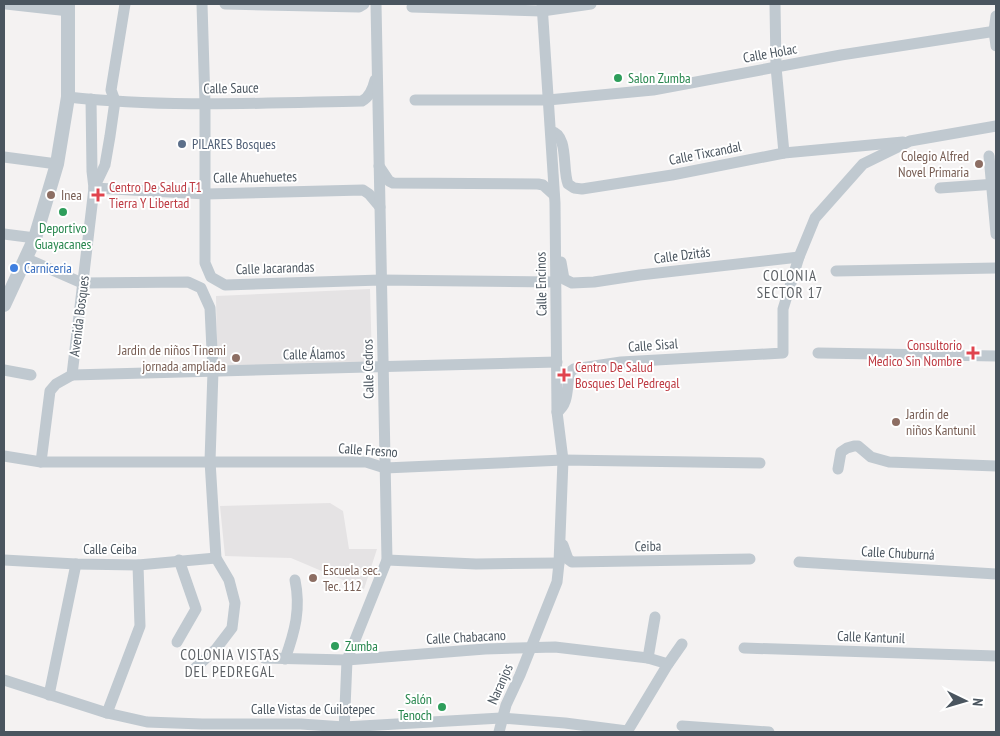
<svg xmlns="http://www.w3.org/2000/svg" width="1000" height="736" viewBox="0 0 1000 736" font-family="'PT Sans Narrow',sans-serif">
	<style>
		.education { fill: #e5e3e4 }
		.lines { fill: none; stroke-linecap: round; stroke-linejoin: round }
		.minor { stroke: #c0c9d0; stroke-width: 11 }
		.tertiary { stroke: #c0c9d0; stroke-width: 14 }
		.leisure-dot { fill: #2e9e5b; stroke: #fff; stroke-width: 2 }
		.service-dot { fill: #5c6f8a; stroke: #fff; stroke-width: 2 }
		.education-dot { fill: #8d6e63; stroke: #fff; stroke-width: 2 }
		.health-dot { fill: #e0444e; stroke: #fff; stroke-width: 2 }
		.shop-dot { fill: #3f7fe0; stroke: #fff; stroke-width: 2 }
		.labels { text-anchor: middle; stroke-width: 4; stroke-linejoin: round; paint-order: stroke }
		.street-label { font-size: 14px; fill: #4a555f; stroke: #fff }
		.leisure-label { font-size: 14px; fill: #27864d; stroke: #fff; text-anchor: start }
		.service-label { font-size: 14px; fill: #4e5e75; stroke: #fff; text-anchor: start }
		.education-label { font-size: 14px; fill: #785e54; stroke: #fff; text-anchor: start }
		.health-label { font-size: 14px; fill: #be3a42; stroke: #fff; text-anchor: start }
		.shop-label { font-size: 14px; fill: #366cbe; stroke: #fff; text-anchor: start }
		.neighbourhood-label { font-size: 15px; letter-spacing: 1px; fill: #5e6266; stroke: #fff }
	</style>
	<rect width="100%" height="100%" fill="#f4f2f2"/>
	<!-- education -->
	<g class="education">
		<path d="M370,289l2,74 -155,3 -1,-70z"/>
		<path d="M330,503l13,8 6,38h28l-13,40 -73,-31 -66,-2 -5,-50z"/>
	</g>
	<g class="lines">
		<!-- minor -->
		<g class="minor">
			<path d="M6,4l63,7"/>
			<path d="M202,4l3,100v159l6,14 14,8 156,-5 175,2"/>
			<path d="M225,4l134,3 5,-3"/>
			<path d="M775,4l1,63 8,86"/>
			<path d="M412,7l130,4 49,-7"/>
			<path d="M996,16l-2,15 2,15"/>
			<path d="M68,97c98,11 196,6 294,4 8,-4 11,-13 13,-21"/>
			<path d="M415,100h133l105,-10 188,-35 155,-24"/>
			<path d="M551,131c18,4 11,38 17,53l6,4 8,1 90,-14 112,-22 119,-11"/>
			<path d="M989,156l7,78"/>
			<path d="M4,157l53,7"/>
			<path d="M379,166l10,15 4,2 145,1 5,1 11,10"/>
			<path d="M94,188l112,6 157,-4 6,4 11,13"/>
			<path d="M94,188l11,-23 5,-29 5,-35 -4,-11 14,-86"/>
			<path d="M940,188l56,-4"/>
			<path d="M4,234l31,4"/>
			<path d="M25,258l57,25 106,-1 13,6 9,20 3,63 -3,90 6,97 13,22 6,23 -3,25 -16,21 -23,21"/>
			<path d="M561,262l3,17 8,4 22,-1 46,-7 159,-18"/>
			<path d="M836,271l160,-3"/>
			<path d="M818,353l178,3"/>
			<path d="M4,370l27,5"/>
			<path d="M72,375l485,-13"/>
			<path d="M557,412c13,-9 9,-26 13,-40l4,-3 47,-7 162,-9v-44l16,-52 16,-39 48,-54 47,-23 86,-15"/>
			<path d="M4,456l37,6h325l19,6 178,-8 197,3"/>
			<path d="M41,462l9,-71 6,-7 16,-9 22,-187 -2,-17 -1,-72"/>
			<path d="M838,469l3,-17 6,-4 7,-2h4l13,11 18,5 107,4"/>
			<path d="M563,545l5,14 4,3 178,-3"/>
			<path d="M4,560l72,4 62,1 78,-7"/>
			<path d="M387,560l89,4 83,-1"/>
			<path d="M799,562l197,12"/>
			<path d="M177,642l19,-33 -17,-49"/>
			<path d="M744,648l252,8"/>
			<path d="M264,658l83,2 138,-11 70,-2 93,11 20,6"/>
			<path d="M648,658l7,-41"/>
			<path d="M285,659c10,-28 16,-50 10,-79"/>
			<path d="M4,680l103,33 40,9 55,2h99l43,3 157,-9 64,5 62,8"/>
			<path d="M49,695l27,-131"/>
			<path d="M107,713l33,-87 -2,-61"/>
			<path d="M682,726l87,6"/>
			<path d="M344,732l3,-72 40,-100 -11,-556"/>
			<path d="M499,732l7,-27 14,-30 37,-93 2,-19 4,-103 -6,-48 -2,-209 -13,-199"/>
			<path d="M627,732l41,-68 14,-20"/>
		</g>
		<!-- tertiary -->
		<path class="tertiary" d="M4,305l31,-67 22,-74 11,-67v-93"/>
	</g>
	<!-- markers -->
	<g class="leisure-dot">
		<circle cx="618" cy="78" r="5"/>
		<circle cx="63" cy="212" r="5"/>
		<circle cx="335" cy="646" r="5"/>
		<circle cx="442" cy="707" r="5"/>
	</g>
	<circle class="service-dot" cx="182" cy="144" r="5"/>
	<g class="education-dot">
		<circle cx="979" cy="164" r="5"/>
		<circle cx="51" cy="195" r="5"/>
		<circle cx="236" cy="358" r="5"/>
		<circle cx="896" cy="422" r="5"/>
		<circle cx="313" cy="578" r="5"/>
	</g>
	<g class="health-dot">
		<path d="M95.5 187.5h5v5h5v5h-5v5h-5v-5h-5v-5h5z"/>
		<path d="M970.5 345.5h5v5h5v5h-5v5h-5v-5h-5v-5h5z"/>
		<path d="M561.5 367.5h5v5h5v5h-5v5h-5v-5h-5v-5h5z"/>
	</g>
	<circle class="shop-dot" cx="14" cy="268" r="5"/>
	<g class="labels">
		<!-- street labels -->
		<g class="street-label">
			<text transform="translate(770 53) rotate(-10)" y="5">Calle Holac</text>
			<text transform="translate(231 88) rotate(-1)" y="5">Calle Sauce</text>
			<text transform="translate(705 153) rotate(-11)" y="5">Calle Tixcandal</text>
			<text transform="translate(255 177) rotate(-1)" y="5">Calle Ahuehuetes</text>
			<text transform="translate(682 255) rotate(-7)" y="5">Calle Dzitás</text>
			<text transform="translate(275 268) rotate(-2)" y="5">Calle Jacarandas</text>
			<text transform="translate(541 284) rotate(-91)" y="5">Calle Encinos</text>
			<text transform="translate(79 316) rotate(-83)" y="5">Avenida Bosques</text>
			<text transform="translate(653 345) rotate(-4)" y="5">Calle Sisal</text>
			<text transform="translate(314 354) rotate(-1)" y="5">Calle Álamos</text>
			<text transform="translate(368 369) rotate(-91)" y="5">Calle Cedros</text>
			<text transform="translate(368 450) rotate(4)" y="5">Calle Fresno</text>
			<text transform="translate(648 546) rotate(-1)" y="5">Ceiba</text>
			<text x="110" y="554">Calle Ceiba</text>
			<text transform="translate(898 553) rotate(3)" y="5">Calle Chuburná</text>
			<text transform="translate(466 637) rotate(-3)" y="5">Calle Chabacano</text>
			<text transform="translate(871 637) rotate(2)" y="5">Calle Kantunil</text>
			<text transform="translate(500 684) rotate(-66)" y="5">Naranjos</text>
			<text x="313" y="714">Calle Vistas de Cuilotepec</text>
		</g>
		<!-- leisure labels -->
		<g class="leisure-label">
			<text x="628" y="83">Salon Zumba</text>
			<text x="63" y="233" text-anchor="middle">Deportivo<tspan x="63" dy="16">Guayacanes</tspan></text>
			<text x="345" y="651">Zumba</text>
			<text x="432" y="704" text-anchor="end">Salón<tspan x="432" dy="16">Tenoch</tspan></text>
		</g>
		<!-- service labels -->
		<g class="service-label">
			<text x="192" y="149">PILARES Bosques</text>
		</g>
		<!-- education labels -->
		<g class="education-label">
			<text x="969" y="161" text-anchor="end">Colegio Alfred<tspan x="969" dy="16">Novel Primaria</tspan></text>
			<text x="61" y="200">Inea</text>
			<text x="226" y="355" text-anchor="end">Jardin de niños Tinemi<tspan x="226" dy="16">jornada ampliada</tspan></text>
			<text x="906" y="419">Jardin de<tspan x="906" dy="16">niños Kantunil</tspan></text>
			<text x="323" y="575">Escuela sec.<tspan x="323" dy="16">Tec. 112</tspan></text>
		</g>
		<!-- health labels -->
		<g class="health-label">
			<text x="109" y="192">Centro De Salud T1<tspan x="109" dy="16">Tierra Y Libertad</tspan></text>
			<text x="962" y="350" text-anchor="end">Consultorio<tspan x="962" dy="16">Medico Sin Nombre</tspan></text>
			<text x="575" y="372">Centro De Salud<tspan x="575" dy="16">Bosques Del Pedregal</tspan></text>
		</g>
		<!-- shop labels -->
		<g class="shop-label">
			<text x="24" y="273">Carniceria</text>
		</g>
		<!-- neighbourhood labels -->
		<g class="neighbourhood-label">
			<text x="790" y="281">COLONIA<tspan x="790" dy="17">SECTOR 17</tspan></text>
			<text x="230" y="660">COLONIA VISTAS<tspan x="230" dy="17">DEL PEDREGAL</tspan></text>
		</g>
	</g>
	<!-- border -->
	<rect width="1000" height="736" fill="none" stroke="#4a555f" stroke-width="10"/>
	<!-- north arrow -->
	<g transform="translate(965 701) rotate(95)" stroke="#ffffff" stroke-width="4" paint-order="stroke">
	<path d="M0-4L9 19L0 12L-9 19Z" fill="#4a555f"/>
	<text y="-8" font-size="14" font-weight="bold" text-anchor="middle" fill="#4a555f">N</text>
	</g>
</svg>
